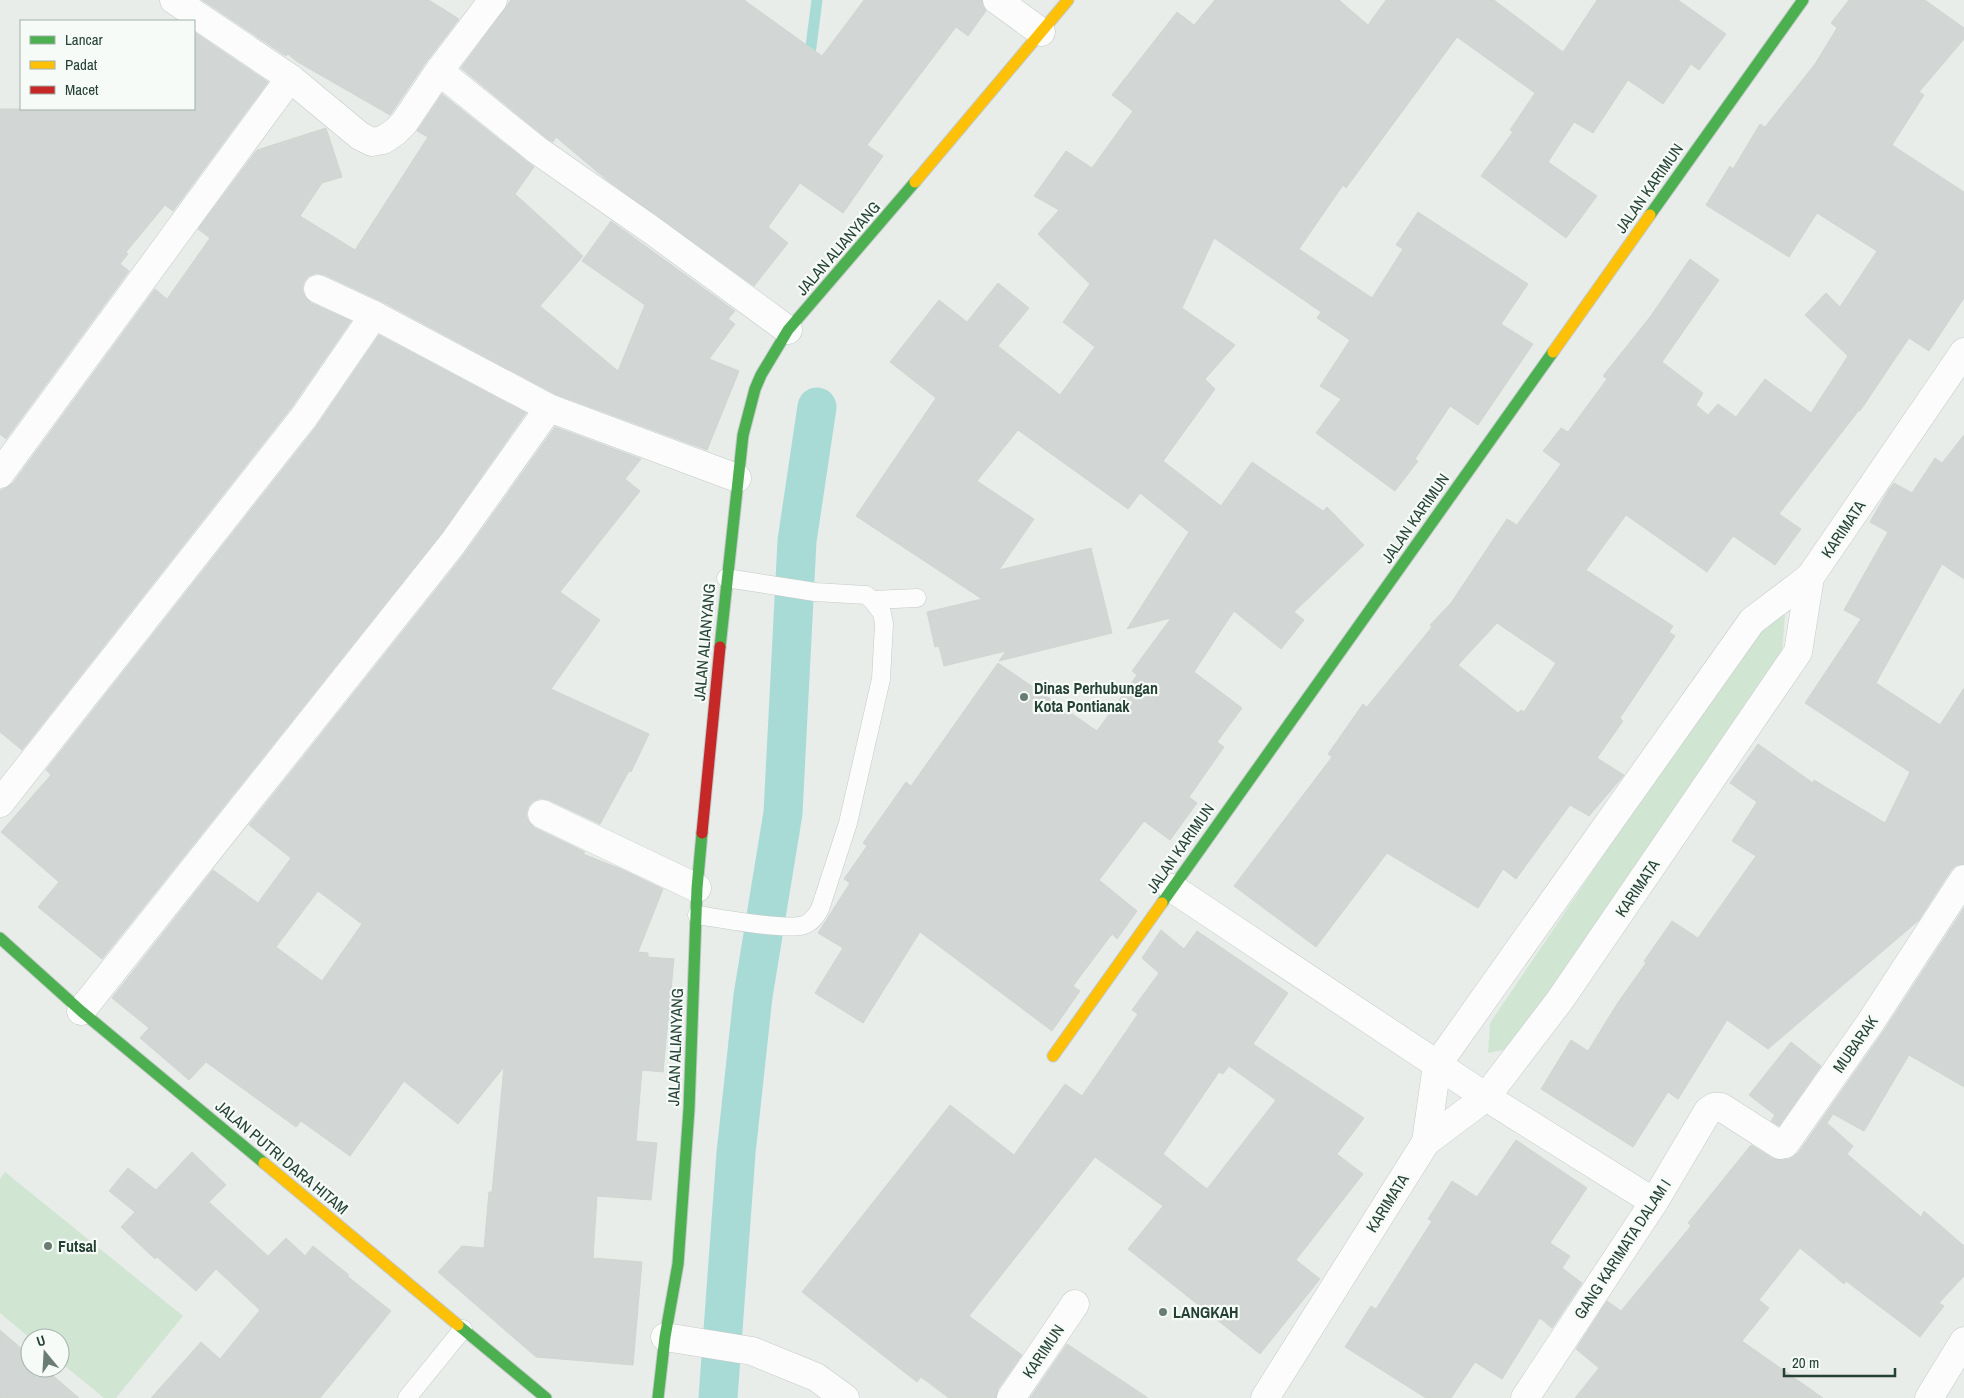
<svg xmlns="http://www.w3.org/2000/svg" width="1964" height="1398" viewBox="0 0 1964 1398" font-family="'Archivo Narrow',sans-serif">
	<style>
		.green { fill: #d1e5d3 }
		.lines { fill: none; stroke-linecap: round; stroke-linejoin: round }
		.stream { stroke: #a9dbd6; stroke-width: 11 }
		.canal { stroke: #a9dbd6; stroke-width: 39 }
		.building { fill: #d2d6d4; stroke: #d0d6d2; fill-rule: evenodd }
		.lane-casing { stroke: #c5cac7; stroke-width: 19 }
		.street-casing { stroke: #c5cac7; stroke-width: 29 }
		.fast-casing { stroke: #c3cac7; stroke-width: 13 }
		.slow-casing { stroke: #c3cac7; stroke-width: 13 }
		.jam-casing { stroke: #c3cac7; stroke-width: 13 }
		.lane { stroke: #fcfcfc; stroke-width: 18 }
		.street { stroke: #fcfcfc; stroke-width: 28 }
		.fast { stroke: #4caf50; stroke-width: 11 }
		.slow { stroke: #ffc107; stroke-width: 11 }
		.jam { stroke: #c62828; stroke-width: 11 }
		.poi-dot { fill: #697d73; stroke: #f6fbf8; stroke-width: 2 }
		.labels { text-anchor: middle; stroke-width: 4.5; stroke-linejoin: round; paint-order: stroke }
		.street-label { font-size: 16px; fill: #244133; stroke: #f6fbf8 }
		.poi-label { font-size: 16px; font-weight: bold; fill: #244133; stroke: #f6fbf8; text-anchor: start }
	</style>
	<rect width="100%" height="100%" fill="#e8edea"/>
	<!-- green -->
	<g class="green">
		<path d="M1785,614l-3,38 -265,395 -29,6 2,-30 263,-389z"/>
		<path d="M5,1172l178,144 -67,82h-12l-44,-36v-24h-30l-30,-25v-134z"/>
	</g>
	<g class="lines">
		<!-- stream -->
		<path class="stream" d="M809,62l8,-62"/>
		<!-- canal -->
		<path class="canal" d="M718,1398l18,-245 17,-157 30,-183 14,-272 20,-134"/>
	</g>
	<!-- building -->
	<g class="building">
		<path d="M202,0h227l30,19 -33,43 -36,53 -94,-54 -8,-7 -2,2z"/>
		<path d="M511,0h233l78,56 42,-56h118l1,6 3,5 -18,25 -12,-9 -89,118 16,11 -40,57 -43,-30 -32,44 20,16 -34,43 -147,-106 -51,-43 -3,5 -7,-4 -85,-70z"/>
		<path d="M1215,0h124l29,25 18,-25h108l69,52 34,-52h81l48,34 -27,36 -8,-6 -28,40 -35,-24 -35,53 -19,-11 -26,40 49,34 -31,42 -85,-62 32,-44 -3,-2 25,-37 -78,-56 -111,151 -3,-3 -44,64 73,49 31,-49 -7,-4 22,-33 110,72 -27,40 32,20 -55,81 -28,-19 -35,53 3,2 -23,30 -79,-58 25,-34 -21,-13 30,-46 -33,-22 4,-6 -107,-74 -32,70 53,37 -30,34 10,10 -52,72 58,45 31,-44 71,49 4,-4 37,38 -70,67 10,8 -23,29 -47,-38 -8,12 -32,49 48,36 -25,34 7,5 -35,50 8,6 -27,37 -26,-19 -45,59 38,31 -20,28 -5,-5 -39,52 7,5 -28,40 -132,-99 -57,91 -48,-30 28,-45 -25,-15 32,-50 -6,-4 23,-33 -4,-3 43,-61 5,4 87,-123 99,68 40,-56 -5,-4 39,-53 -44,11 62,-97 -49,-39 -12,16 -110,-79 -41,51 57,38 -35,51 92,-22 21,85 -113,28 7,-10 -62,15 -5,-20 -4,1 -8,-35 55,-13 -126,-83 80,-118 -46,-36 49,-62 28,22 31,-39 31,25 -31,38 62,49 35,-48 -32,-25 27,-38 -52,-50 21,-24 -25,-14 32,-45 26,17 41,-57 -21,-16 65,-83 17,13z"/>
		<path d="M1849,0h76l39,28v11l-45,53 5,3 -32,50 72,47v106l-35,53 -20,-13 -49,73 -1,-1 -80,104 22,15 -26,36 -42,-29 -26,36 -81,-57 -40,55 87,56 -4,6 6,4 -55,82 3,3 -26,37 27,17 -35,41 -19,-11 -54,74 -13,-10 -25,39 -91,-55 -71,94 -82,-61 98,-129 -4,-3 35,-50 4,3 65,-80 -2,-2 21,-22 56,-84 10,6 44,-61 -18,-13 18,-23 7,4 39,-53 -4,-3 47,-59 40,-58 29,21 -57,82 41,31 -7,12 12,10 10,-11 18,13 29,-38 46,34 37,-57 -43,-41 21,-22 14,14 37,-56 -60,-38 -28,44 -83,-52 24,-39 3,3 27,-45 5,3 50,-63 22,-36 -6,-5zM1497,623l59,40 -32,49 -3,-2 -3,3 -60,-48z"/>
		<path d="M194,32l74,50 -95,129 -8,-6 -39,47 2,2 -8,10 9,7 -123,168 -6,-5v-325h194z"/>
		<path d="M442,94l92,73 -19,27 68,62 -43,50 78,65 27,-66 -63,-44 29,-40 124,90 -7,8 7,5 -26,35 30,12 -32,79 -152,-56 -174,-93 -56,-26 -8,-2 -8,3 -5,6 -2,8 4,8 5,5 40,18 -60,87 -269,342 -22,-18v-241l13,-8 142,-194 12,10 43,-61 -12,-9 59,-79 69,-22 16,49 -20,6 -22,33 55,34 73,-113 -11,-6z"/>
		<path d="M379,335l147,78 -85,121 -339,425 -64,-52 21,-25 -58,-50 50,-57 -5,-5 270,-343z"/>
		<path d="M555,427l86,32 -16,20 15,12 -80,101 40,28 -49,69 98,45 -18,38 -2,-1 -29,53 -51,-24 -8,-2 -8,3 -5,6 -2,8 3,7 6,6 50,24 -2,2 38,15 42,20 -25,63 10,1v4l26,2 -11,113 -21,-2 -6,71 21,2 -6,57 -54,-4 -4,62 49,4 -9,103 -97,-8 -98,-85 24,-26 22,2 5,-56h3l12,-125 -46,57 -54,-43 -54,75 -49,-35 -5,6 -90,-65 -17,18 -49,-42 9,-10 -37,-30 101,-128 45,33 33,-45 -42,-33 216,-272zM318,891l44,33 -40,57 -46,-34z"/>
		<path d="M1964,435v144l-22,-15 -66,119 64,42 24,-37v176l-7,1 -6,5 -33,51 -150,128 -41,-29 -49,79 -10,-7 -35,55 -92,-58 30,-49 17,11 29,-47 29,-41 -2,-2 28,-40 26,17 58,-82 -24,-15 25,-39 -27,-19 28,-39 55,39 1,-3 71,43 25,-51 -105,-69 56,-84 -17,-9 44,-78 -18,-10 19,-33 5,-6 18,10 23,-35 7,5z"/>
		<path d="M1964,908v179l-55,-32 -45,76 -31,-17 -6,9 26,23 -6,8 74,63 3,-6 40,35v30l-25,27 5,3 -24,31 -74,-56 -2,3 -44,-36 -41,52 10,8 -27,33 81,57h-248l24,-30 -23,-19 31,-48 14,10 70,-85 -3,-3 63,-78 21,13 10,2 7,-1 9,-6 85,-121z"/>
		<path d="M1161,930l23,19 13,-18 91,62 -35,51 111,74 -27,36 26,20 -67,86 24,19 -60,75 -132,-105 35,-43 -68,-49 -126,159 53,39 -24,34 -2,9h-47l-28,-21 -4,5 -115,-90 148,-187 64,50 51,-71 17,12 56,-82 -6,-4 27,-37 -17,-15zM1229,1066l47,34 -69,89 -44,-35 56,-82 4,2z"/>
		<path d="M1791,1042l30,24 -42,60 -8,-5 4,-6 -26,-20z"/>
		<path d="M1516,1140l71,48 -37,55 20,13 -8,12 20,15 -30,45 -12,-10 -38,61 -27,-17 -24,36h-25l-81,-51 26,-41 5,3 56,-88 -4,-2 24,-38 25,16z"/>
		<path d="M192,1152l34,33 -17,17 59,54 18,-18 19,18 8,-10 36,29 -2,1 44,35 -71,87h-169l50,-56 19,17 40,-49 -44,-41 -20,22 -39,-34 -2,2 -34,-32 14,-15 -26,-21 19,-23 28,22z"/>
		<path d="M0,1330l30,26v12h14l35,30h-79z"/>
		<path d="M1067,1344l81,54h-118z"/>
	</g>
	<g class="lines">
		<defs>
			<g id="lane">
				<path d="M872,600l45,-2"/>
				<path d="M697,915c21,3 90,16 107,10 8,-3 12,-9 16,-16l28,-86 33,-144 3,-55 -2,-11 -10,-13 -6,-5 -51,-3 -89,-14"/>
				<path d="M407,1398l56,-69"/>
			</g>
			<g id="street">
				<path d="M174,0l116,78 70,58 12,6 11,-2 12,-8 9,-9 35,-52 54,-71"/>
				<path d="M997,0l44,32"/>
				<path d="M439,71l98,79 116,81 135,99"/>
				<path d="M318,289l56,26 175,93 188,70"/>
				<path d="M0,474l290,-396"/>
				<path d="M0,803l304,-386 70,-102"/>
				<path d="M542,814l155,74"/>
				<path d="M1172,888l314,209 168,105"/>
				<path d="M81,1011l372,-468 96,-135"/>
				<path d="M1426,1142l11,-77 315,-444 58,-44"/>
				<path d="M665,1337l87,14 64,26 29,21"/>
				<path d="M1011,1398l64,-94"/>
				<path d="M1265,1398l161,-256 60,-45 74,-97 238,-348 12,-75 154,-225"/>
				<path d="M1525,1398l129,-196 54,-91 6,-4h7l59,38 5,-1 85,-121 94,-144"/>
				<path d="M1929,1398l35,-57"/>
			</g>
			<g id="fast">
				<path d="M1650,215l153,-215"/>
				<path d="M720,647l23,-212 12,-46 6,-14 27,-45 127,-148"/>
				<path d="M1162,903l391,-551"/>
				<path d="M0,938l81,73 183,152"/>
				<path d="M458,1325l88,73"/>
				<path d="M658,1398l7,-61 13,-73 11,-155 8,-221 5,-55"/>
			</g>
			<g id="slow">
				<path d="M915,182l153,-182"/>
				<path d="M1553,352l97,-137"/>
				<path d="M1053,1056l109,-153"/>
				<path d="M264,1163l194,162"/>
			</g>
			<path id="jam" d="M702,833l18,-186"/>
		</defs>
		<!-- lane casing -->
		<use href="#lane" class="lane-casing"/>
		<!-- street casing -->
		<use href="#street" class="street-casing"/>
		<!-- fast casing -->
		<use href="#fast" class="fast-casing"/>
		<!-- slow casing -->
		<use href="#slow" class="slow-casing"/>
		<!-- jam casing -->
		<use href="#jam" class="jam-casing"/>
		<!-- lane -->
		<use href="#lane" class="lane"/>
		<!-- street -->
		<use href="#street" class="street"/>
		<!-- fast -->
		<use href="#fast" class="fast"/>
		<!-- slow -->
		<use href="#slow" class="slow"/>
		<!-- jam -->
		<use href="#jam" class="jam"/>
	</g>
	<!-- markers -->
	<g class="poi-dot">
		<circle cx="1024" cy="697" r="5"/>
		<circle cx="48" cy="1246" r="5"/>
		<circle cx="1163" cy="1312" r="5"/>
	</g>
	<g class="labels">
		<!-- street labels -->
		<g class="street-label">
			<text transform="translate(1649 188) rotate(-55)" y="6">JALAN KARIMUN</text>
			<text transform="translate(838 248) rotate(-49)" y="6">JALAN ALIANYANG</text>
			<text transform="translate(1415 518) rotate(-55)" y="6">JALAN KARIMUN</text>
			<text transform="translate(1843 529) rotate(-56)" y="6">KARIMATA</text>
			<text transform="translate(704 642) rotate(-85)" y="6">JALAN ALIANYANG</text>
			<text transform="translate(1180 848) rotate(-55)" y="6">JALAN KARIMUN</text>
			<text transform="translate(1637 888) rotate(-56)" y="6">KARIMATA</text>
			<text transform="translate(1855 1044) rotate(-55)" y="6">MUBARAK</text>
			<text transform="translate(675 1047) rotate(-88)" y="6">JALAN ALIANYANG</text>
			<text transform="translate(282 1157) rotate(40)" y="6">JALAN PUTRI DARA HITAM</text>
			<text transform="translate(1387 1203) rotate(-58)" y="6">KARIMATA</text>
			<text transform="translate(1622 1249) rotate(-57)" y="6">GANG KARIMATA DALAM I</text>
			<text transform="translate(1043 1351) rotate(-56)" y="6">KARIMUN</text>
		</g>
		<!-- poi labels -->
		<g class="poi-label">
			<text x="1034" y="694">Dinas Perhubungan<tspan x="1034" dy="18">Kota Pontianak</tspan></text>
			<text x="58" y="1252">Futsal</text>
			<text x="1173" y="1318">LANGKAH</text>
		</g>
	</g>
	<!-- legend -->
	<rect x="20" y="20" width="175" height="90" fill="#f6fbf8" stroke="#a2b1a9"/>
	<rect x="30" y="36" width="25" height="8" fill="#4caf50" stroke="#a2b1a9"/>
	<text x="65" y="45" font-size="15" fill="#244133">Lancar</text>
	<rect x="30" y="61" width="25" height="8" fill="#ffc107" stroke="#a2b1a9"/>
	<text x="65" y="70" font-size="15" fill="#244133">Padat</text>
	<rect x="30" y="86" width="25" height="8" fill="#c62828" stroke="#a2b1a9"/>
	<text x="65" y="95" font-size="15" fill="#244133">Macet</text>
	<!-- north arrow -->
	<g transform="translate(45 1353) rotate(342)"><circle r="24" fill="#f6fbf8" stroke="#a2b1a9"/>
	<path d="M0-4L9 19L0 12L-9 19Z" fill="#697d73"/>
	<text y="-8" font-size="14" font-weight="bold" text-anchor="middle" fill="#244133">U</text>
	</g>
	<!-- scale -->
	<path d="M1784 1368v8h111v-8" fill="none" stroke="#244133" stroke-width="2.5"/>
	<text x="1792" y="1368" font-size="15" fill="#244133" stroke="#f6fbf8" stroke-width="4" paint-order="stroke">20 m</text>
</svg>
